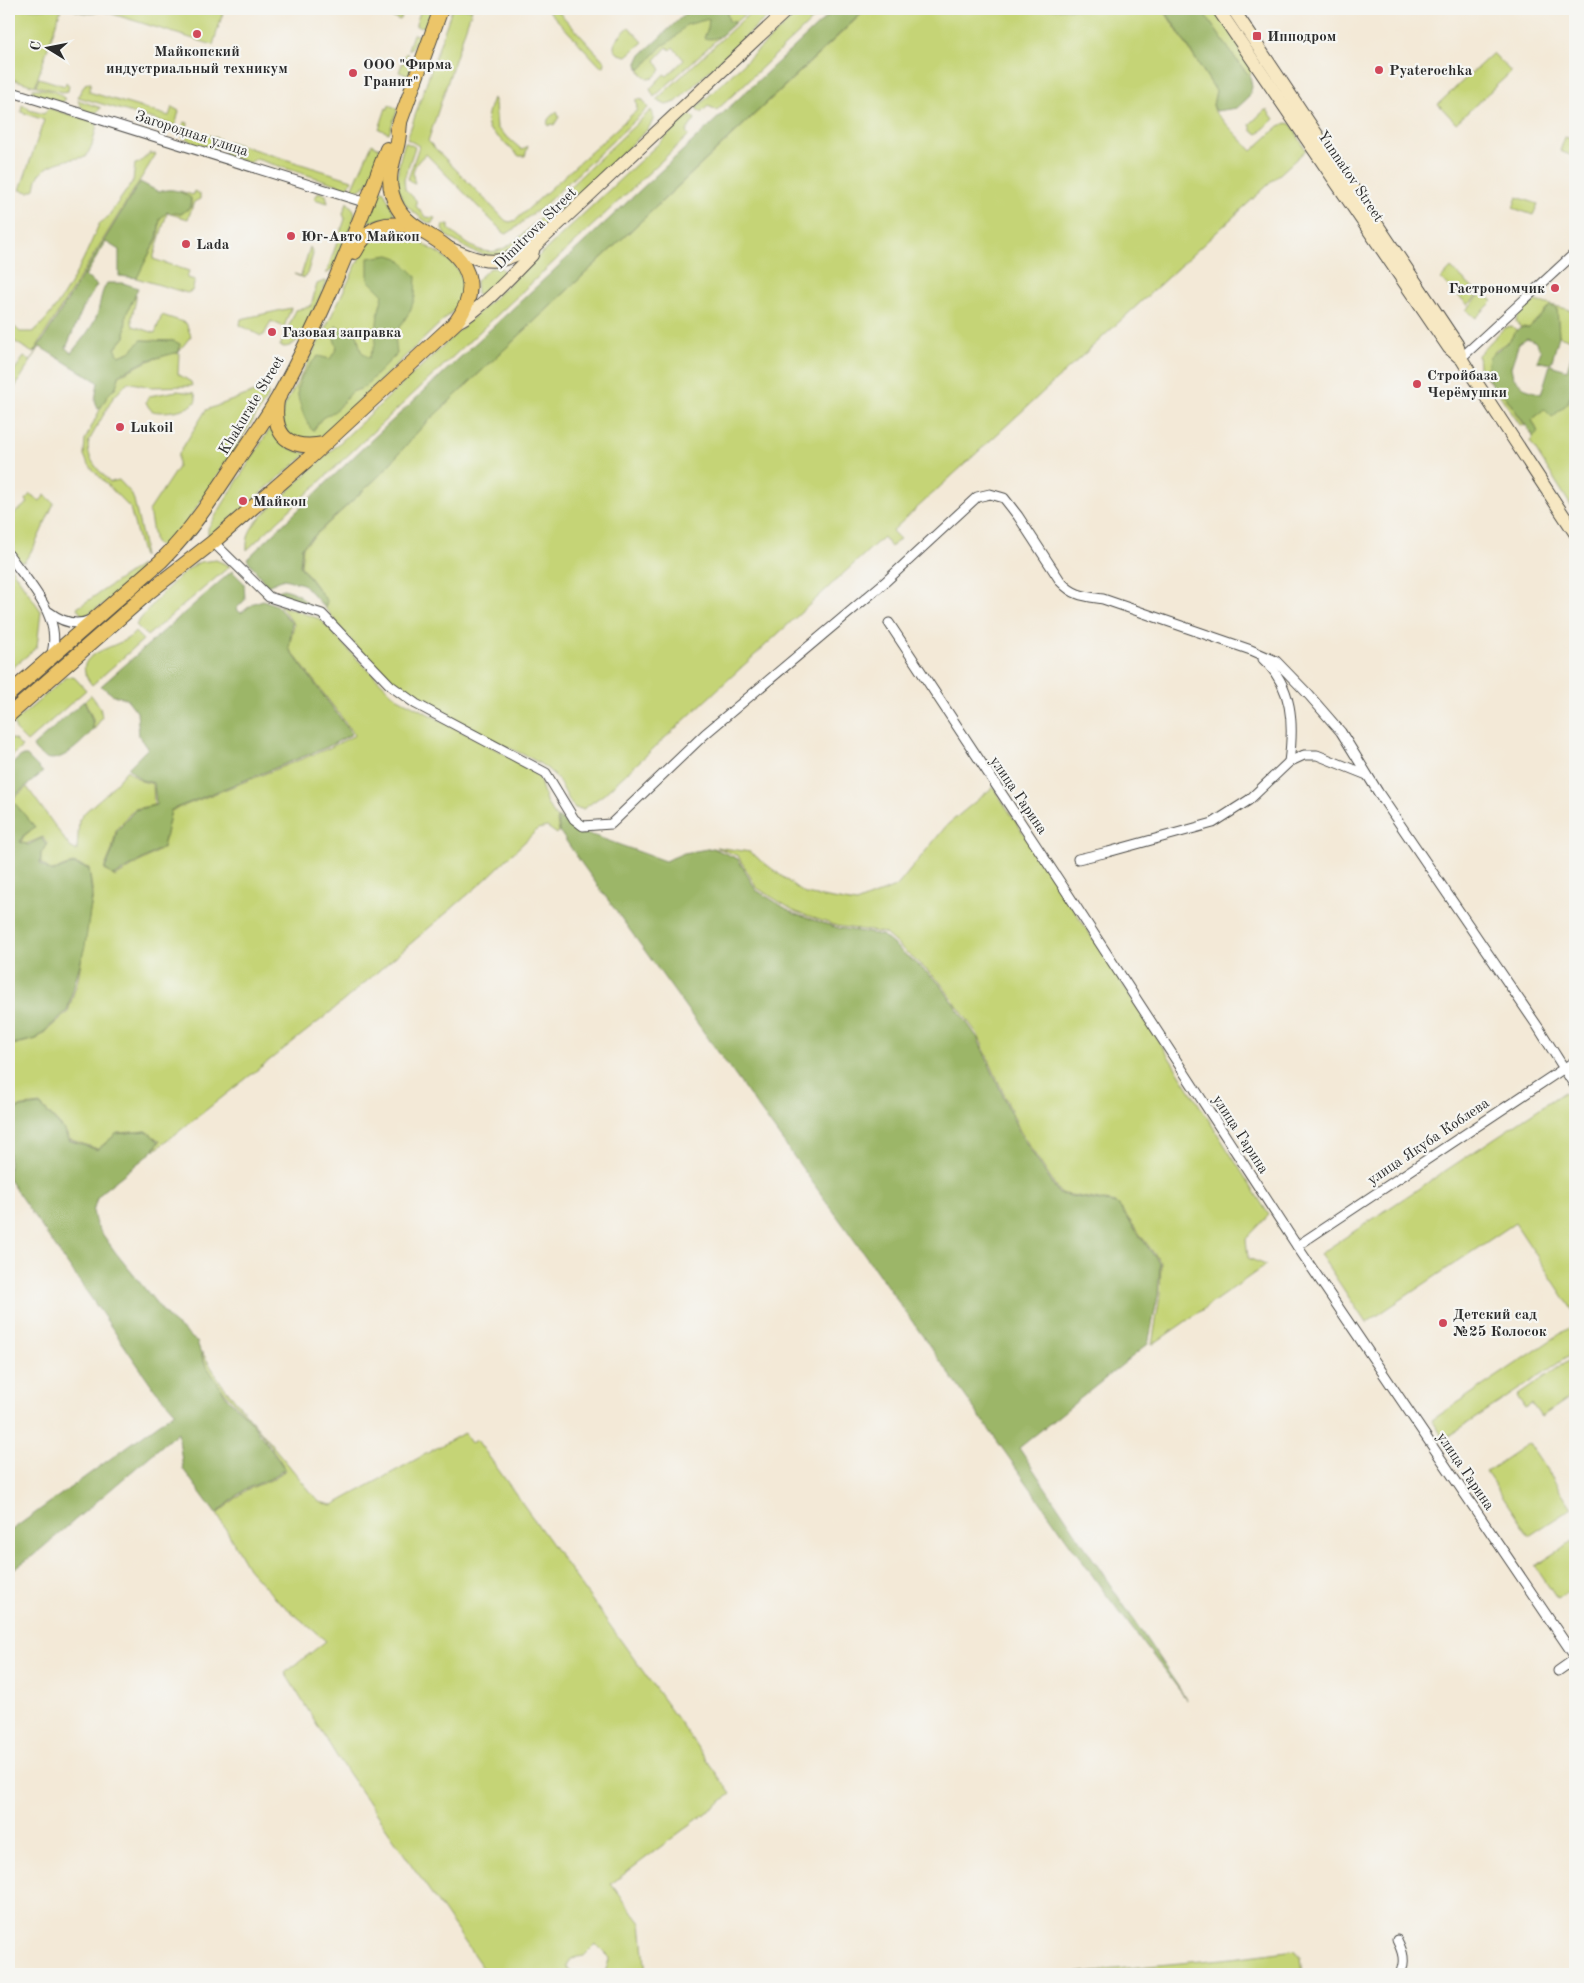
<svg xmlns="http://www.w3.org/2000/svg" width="1584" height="1983" viewBox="0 0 1584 1983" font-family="'Old Standard TT',serif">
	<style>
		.green { fill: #c5d476; stroke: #788050 }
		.forest { fill: #9cb667; stroke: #647049 }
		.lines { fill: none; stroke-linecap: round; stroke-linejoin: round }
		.street-casing { stroke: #494845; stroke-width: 11 }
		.secondary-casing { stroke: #494845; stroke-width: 14 }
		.primary-casing { stroke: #494845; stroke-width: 16 }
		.street { stroke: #fff; stroke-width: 9 }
		.secondary { stroke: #f7e8c3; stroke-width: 12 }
		.primary { stroke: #ecc569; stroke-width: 14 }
		.poi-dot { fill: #d1495b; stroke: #f6f6f2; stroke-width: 2 }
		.labels { text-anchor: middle; stroke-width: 4.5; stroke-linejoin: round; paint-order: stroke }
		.poi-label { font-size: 15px; font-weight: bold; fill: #2b2b2b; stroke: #f6f6f2; text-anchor: start }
		.street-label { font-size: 15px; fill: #2b2b2b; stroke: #f6f6f2 }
	</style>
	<rect width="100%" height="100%" fill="#f6f6f2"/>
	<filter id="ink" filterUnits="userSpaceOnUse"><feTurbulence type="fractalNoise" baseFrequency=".02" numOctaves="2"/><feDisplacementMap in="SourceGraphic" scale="10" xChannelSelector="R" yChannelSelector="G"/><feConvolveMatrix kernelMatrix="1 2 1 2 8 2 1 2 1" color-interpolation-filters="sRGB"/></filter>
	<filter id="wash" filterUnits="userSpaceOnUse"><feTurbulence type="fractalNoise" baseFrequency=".0096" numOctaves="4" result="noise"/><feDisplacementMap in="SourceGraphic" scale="20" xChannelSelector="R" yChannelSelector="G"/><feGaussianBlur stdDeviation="1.12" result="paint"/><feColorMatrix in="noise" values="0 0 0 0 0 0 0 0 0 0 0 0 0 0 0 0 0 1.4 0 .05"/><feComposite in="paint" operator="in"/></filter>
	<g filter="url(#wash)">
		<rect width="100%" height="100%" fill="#f3e9d7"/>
		<!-- green -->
		<g class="green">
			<path d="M9,9h52l-26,77 -26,-8z"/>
			<path d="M105,9h119l-11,36 -110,-34z"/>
			<path d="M371,9h6l25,8 -2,3 -30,-10z"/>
			<path d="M421,9h11l-7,18 -9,-1v-2z"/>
			<path d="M452,9h20l-44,132 78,80 4,1 6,-2 121,-110 -1,-11 7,1 5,8 -109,102c-12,5 -20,18 -33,24l-3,-2 -77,-78c-10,8 -16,16 -11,29l-4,-1 -3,-3 11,-33 -12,-7z"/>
			<path d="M547,9h9l49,53 -1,5 -4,-1z"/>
			<path d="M690,9h60l-96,88 -4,-8 14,-15 3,2 17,-16 -11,-13 -3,3 -3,-3 -12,13 6,10 -8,8 -5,1 -7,-6 -4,-10 4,-7z"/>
			<path d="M754,9h21l-99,93 -10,3 -10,-5z"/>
			<path d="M802,9h22l-107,101 -9,-4 -7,7 -5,-5z"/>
			<path d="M867,9h296l53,82 -3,14 2,7 37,39 27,-25 8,-3 4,1 15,26 -414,381 8,8 -9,8 -8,-10 -280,258 -20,14 -8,-1c-9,-9 -12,-24 -20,-32 -17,-19 -52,-29 -74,-41 -21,-11 -43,-22 -64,-35 -36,-23 -66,-58 -92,-92l2,-7 -26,-35 2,-19 78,-73 40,-46z"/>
			<path d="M1201,9h17l37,52 -5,15 -10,-11z"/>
			<path d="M629,27l14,15 -16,14c-25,-4 -8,-20 2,-29z"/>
			<path d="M413,34l8,2 1,2 -8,5 -3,6h-3z"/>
			<path d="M406,53l2,1 3,15 -2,7 -10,-4z"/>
			<path d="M1493,53l18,19 -55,51 -18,-19z"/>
			<path d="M39,78l26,8 1,-4 3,3 -1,6 -5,1 -27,-6z"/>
			<path d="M88,83h3l-2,9 80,24 3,-9 7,4 -3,12 -2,2 -4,-1 -92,-27 7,-13z"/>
			<path d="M33,89c9,-1 26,2 32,10l-3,4 -29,-9z"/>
			<path d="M493,98l2,5 2,25 25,22 6,-4 -3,10h-6l-30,-27c-4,-11 0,-20 4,-31z"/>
			<path d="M78,100l23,8 -4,4c-9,2 -17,-3 -19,-12z"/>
			<path d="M22,105l6,2 1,3 15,4 4,-6 47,14 2,3 -5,20 -6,12c-15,2 -35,4 -46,17 -3,3 -4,10 -5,15l-6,3 -9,-2 24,-70 -23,-8z"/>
			<path d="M389,105l7,3 1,3 -8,22 -10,-4 7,-21 2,1z"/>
			<path d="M651,110c5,8 1,13 -4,20l-92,86 -9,-4 -1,-2z"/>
			<path d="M1265,110h2l7,9 -16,15 -6,-3 -2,-7z"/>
			<path d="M557,112l2,5 -5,8 -3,-1 -3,2c-2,-8 3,-10 9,-14z"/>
			<path d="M690,114l5,5 -9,13 3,3 -442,415c-1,-18 6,-25 18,-37z"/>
			<path d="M184,122l4,1 -1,5 33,11 -5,11 -4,1 -20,-7 -2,-4 -5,-2 -3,-5z"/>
			<path d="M1565,137l10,3v17l-15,-6z"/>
			<path d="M227,141l125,39 -6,12 -5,-2 -2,-5 -83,-26 -7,4 -24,-8 -1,-4z"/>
			<path d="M405,142l10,5 -11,32 1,10 11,11v6l10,11 9,1 -4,6c-6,-2 -11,-7 -16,-11 -25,-18 -18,-46 -10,-71z"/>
			<path d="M372,144l7,4 3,5c-8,16 -11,37 -31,39z"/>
			<path d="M150,153l6,1 -123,199 -24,-15v-9l6,-2 5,5h13c28,-23 52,-74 66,-108l8,-6 26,-37 2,-17 4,-1z"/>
			<path d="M379,189l5,2 11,24 -25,7 -3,-4z"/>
			<path d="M180,191l13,4 1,-4 6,3v5l-6,3 -6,17 -21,-6 -14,46 36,12 -2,7 8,2 -3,11 -5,2 -51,-15 22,-40 2,-19 7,-7 14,2 10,-7v-8z"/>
			<path d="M319,192l7,3 2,8 -14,-4z"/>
			<path d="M1517,197l21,7 -5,11 -20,-7z"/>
			<path d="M347,202l7,8 1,6 -23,54 -6,4 19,-55 -2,-5z"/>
			<path d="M542,218l4,1 1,4 -2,3 -24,21 -28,10 -19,-5 -8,-4 -21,-13 -3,-6 1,-4 6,-1v5c41,38 55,24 90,-10z"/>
			<path d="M395,231c12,3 53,26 60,35 10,11 8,29 2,41l-138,132 -19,2 -13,-8 -5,-15 1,-9 35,-66 48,-98c8,-9 17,-13 29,-14z"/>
			<path d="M310,247l3,7 -6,20 -4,4 -9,-4 7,2z"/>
			<path d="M490,268h11l3,4v3l-21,21 -6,-1 -1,-14z"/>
			<path d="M1451,268l28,26 -11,11 -27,-26z"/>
			<path d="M324,281l3,1 -27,56c-6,6 -12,11 -20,8l16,-36 15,-4 6,-22z"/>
			<path d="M1483,292l10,9 -17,17 -10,-8z"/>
			<path d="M136,294c1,11 -7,22 -3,32l22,7 7,-18 24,8 5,13 -12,15v-7l-6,-3 -31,-1 -12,12 -11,4 -4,-7 10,-12 1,-23z"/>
			<path d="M1535,301l40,10v30l-16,-5 -2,-27 -7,-3 -21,22h-8l-5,-6 1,-6z"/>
			<path d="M291,308l-7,19 -13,-6 -7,14 -3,1 -21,-11 1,-6z"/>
			<path d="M1512,327l5,3 -8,11 -14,9 -9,24 8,14 -15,-21 -1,-12 26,-27z"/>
			<path d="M39,348l-30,49v-23l4,-2 11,-15 6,4z"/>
			<path d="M173,353h6l-1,21 13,8 1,4 -42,1 -22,-5c-6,4 -8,11 -14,14l-25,45c-4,18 10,29 21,41l9,-2 12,13 3,7 10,45 -1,12 -13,-49 -37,-38 -6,-8 -3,-7 1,-15 23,-47 7,-4 5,-14 28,-14z"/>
			<path d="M1574,388l1,1v123l-45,-71 3,-3 -4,-7 5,5 4,-4 -6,-12 12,-11 8,8 16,-14z"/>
			<path d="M177,391l17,2c12,17 -33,21 -41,18 -4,-2 -5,-5 -7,-9l3,-6z"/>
			<path d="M257,391h7l4,2v4l-93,144 -7,6 -6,1 -7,-5 -6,-32 29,-44v-12l28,-45z"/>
			<path d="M1497,391l8,5 20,30 -5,-1z"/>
			<path d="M271,427c7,17 19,24 37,26l-97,82 -3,-1v-6z"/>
			<path d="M30,494l10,7 5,-6 9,8 -20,44 -10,15 -4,-1 -11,-14v-36l3,4 16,-12 -2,-3z"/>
			<path d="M216,560l14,6 -83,70 -11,-11c12,-17 46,-55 64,-63 5,-1 11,-1 16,-2z"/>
			<path d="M9,565l32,46 -4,36 -28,24z"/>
			<path d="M141,565c-8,22 -39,40 -58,52l-6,-9z"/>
			<path d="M279,605l41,14 36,39 40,39 130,68 13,13 8,26 9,13 3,14 -2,3 -10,-7 -9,2 -53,51 -158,135 -173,136 6,-10 -14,-10 -29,2 -19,16 -29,-10 -4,-9 -25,-26 -17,2 -14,5v-65l28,-7 31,-27 10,-33 15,-84 -4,-27 -16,-5 -21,8 -11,-8v-9l6,-10 -4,-7 -17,7 -5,-2 3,-6 11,-9 -23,-27 15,-13 43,60 7,4 2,-31 6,-8 23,-20 19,-22 14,11 12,3 1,21 -20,4 -18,21 -4,20 -8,19 11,8 48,-29 8,-37 156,-62 28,-14 -66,-87 5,-24z"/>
			<path d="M135,632l8,8 -51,45c-28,-35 30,-35 43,-53z"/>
			<path d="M73,676l13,14 -59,52 -10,-10 -4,-9 48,-41 6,-5z"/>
			<path d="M91,695l9,12 2,10 -8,13 -1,-11 -8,-18z"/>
			<path d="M9,738l6,2 7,7 -13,11z"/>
			<path d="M993,787l120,182 156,246 -23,24 2,19 18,7 -114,80 8,-49 1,-33 -44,-60 -57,-10 -40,-62 -42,-96 -38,-53 -56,-49 -47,-7 -41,-14 -39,-24 -19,-32 -22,-9 34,5 55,42 51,9 41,-17 50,-61z"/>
			<path d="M1564,1092l11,16v206l-60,-91 -149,100 -46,-69z"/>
			<path d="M1575,1324v28l-131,87 -12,-19z"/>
			<path d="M202,1352l19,31 98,119 14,3 131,-72 7,10 6,-3 254,354 -120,90 30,39 5,51h-36l-5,-2 5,-14 -14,-14 -12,12 -13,2 -4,8 5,8h-85l-146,-211 -56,-90 41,-32 -51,-43 -27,-30 -31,-54 29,-24 25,-10 15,-10c-11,-17 -22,-35 -36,-50 -16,-19 -44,-43 -48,-68z"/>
			<path d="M1575,1356v38l-34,23 -9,-13 -7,4 -8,-12z"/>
			<path d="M1529,1443l43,65 -43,28 -43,-64z"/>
			<path d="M1574,1541l1,45 -18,13 -22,-33z"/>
			<path d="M1295,1950l6,8 2,16h-240l170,-16z"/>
		</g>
		<!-- forest -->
		<g class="forest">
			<path d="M71,9h33c-10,7 -22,4 -33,0z"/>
			<path d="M690,9h36l3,12 6,1c-9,9 -17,20 -31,16l4,-10 1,-9 -23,6 -11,13 -13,8 -21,23 -3,-1 -1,-5 3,-7z"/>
			<path d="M835,9h31l-444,418 -41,47 -79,73 -2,19 27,35 -2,7 -22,-24 -19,-5 -17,7 -20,-27 119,-114z"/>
			<path d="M1164,9h37l39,56 10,11 2,11 -3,10 -12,11 -21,3 -3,-6 3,-14z"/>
			<path d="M140,182l19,10c13,-5 21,-1 32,6l-1,9 -9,7 -14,-2 -7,7 -3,19 -20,40 -18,-2v-26l-13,-8 -21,34 12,9 -14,23 -17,40 5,5c8,-10 18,-21 24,-33 6,-13 4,-25 12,-37h16l15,5 -12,27 -1,22 -10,11 4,8 11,-4 11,-12 33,1 6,3 -1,8 -31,8 -28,14 -5,15c-10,5 -9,15 -17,20l-3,-9 3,-18 -58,-35 -7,6 10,-13z"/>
			<path d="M389,255l9,3 18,18 -1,21 -5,14 -15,24 2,19 -34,34 -11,4 -17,19 -13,7 -9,13c-7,-6 -18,-36 -15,-45 3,-11 12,-22 20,-30l12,3 7,-11 -5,-16 4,-6 21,8 4,17 8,7 6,-13 3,-31 5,-19 -15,-15v-22z"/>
			<path d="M1550,306l7,2 2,28 -8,28 -14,-3 4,-10 -5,-9 -9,-4 -8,5 -8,24 2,10 13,12 15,5 9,-29 17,5 8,-27v46l-2,-1 -5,15 -16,14 -8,-8 -12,11 6,12 -4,5 -29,-41 -11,-8 -8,-13 3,-18 20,-16 8,-11 6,-3 6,1z"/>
			<path d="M232,571l12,12 1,17 -9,9 5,4 13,-10 9,-3 13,5 16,18 -3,26 63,85 -25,13 -156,63 -8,37 -49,29 -9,-7 8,-19 4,-19 18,-21 21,-5 -2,-22 -13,-3 -13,-12 20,-20 -9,-12 -2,-24 -10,-13 -14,-4 -12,-9z"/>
			<path d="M283,589c13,2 19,8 27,18l-38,-13z"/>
			<path d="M84,701l8,18 1,11c-11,12 -35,39 -52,25 -4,-3 -6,-4 -8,-9z"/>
			<path d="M21,756h6l16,16 -32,27 24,28 -12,9 -3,6 8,3 14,-7 4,7 -5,8 -1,11 12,8 21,-8 16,5 3,27 -7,50 -18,65 -31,28 -27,6v-278z"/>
			<path d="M557,817l21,13 87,31 19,-8 29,-5 25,11 18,31 39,24 43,14 44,7 57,48 38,54 42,95 40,62 58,10 43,60 -2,32 -10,48 -129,104 168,252 -82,-107 -245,-345 -278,-384 -22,-32z"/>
			<path d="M40,1105l24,25 4,10 30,10 18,-16 31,-3 12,11 -7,10 -48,38 -7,8 -4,13 3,14 20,28 54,67 27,22 7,20 24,37 21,20 36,50 -15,10 -25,10 -29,25 -33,-45 -5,-37 -144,123 -25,17v-40l166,-120 -22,-25 -144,-207v-69l13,-4z"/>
		</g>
	</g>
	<g filter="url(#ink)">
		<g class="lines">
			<defs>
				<g id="street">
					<path d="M9,91l358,112"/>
					<path d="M1461,358l114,-105"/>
					<path d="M213,542l56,55 53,17 69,72 25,18 130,69 28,46 9,7 28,-2 94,-90 179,-151 93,-86 13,-3 14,4 14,18 43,66c13,14 23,14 42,17l148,51 25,11 32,33 33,38 37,60 160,235 37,59"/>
					<path d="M9,555c20,29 55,63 42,101"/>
					<path d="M49,612c12,9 26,15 41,8"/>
					<path d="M889,623l175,265 233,358 278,411"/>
					<path d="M1263,659c30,27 31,65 26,103"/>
					<path d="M1078,859l30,-7 105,-29 36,-23 40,-38 15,-7h13l50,20"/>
					<path d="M1297,1246l278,-185"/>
					<path d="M1558,1671l17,-12"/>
					<path d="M1397,1940c6,12 9,21 3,34"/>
				</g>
				<g id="secondary">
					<path d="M1218,9l231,339 10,9"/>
					<path d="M1233,9l224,335 4,14 8,13 106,162"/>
					<path d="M449,248c17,7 37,17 56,11 10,-3 19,-8 29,-12"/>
					<path d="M456,322c17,-4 61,-52 76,-67l2,-8 254,-238"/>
				</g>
				<g id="primary">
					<path d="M397,130l44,-121"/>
					<path d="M355,252c14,-28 32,-32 61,-24"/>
					<path d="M277,400c-5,37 12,50 47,44"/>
					<path d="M9,694l152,-133c30,-30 52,-64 75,-99 14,-21 29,-42 42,-64 44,-79 77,-164 109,-249"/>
					<path d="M9,715l140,-123 64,-50 93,-81 150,-139c21,-28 18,-54 -11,-76 -21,-16 -45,-22 -53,-52 -5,-18 1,-31 5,-48 2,-7 2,-15 3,-23"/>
				</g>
			</defs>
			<!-- street casing -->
			<use href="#street" class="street-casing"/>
			<!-- secondary casing -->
			<use href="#secondary" class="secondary-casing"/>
			<!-- primary casing -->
			<use href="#primary" class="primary-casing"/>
			<!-- street -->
			<use href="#street" class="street"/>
			<!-- secondary -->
			<use href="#secondary" class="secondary"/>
			<!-- primary -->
			<use href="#primary" class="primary"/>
		</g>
	</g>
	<!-- markers -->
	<g class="poi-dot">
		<circle cx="197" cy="34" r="5"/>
		<rect x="1252" y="31" width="10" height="10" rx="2.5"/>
		<circle cx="1379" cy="70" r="5"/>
		<circle cx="353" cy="73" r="5"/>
		<circle cx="291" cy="236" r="5"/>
		<circle cx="186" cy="244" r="5"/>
		<circle cx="1555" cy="288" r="5"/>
		<circle cx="272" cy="332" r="5"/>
		<circle cx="1417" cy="384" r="5"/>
		<circle cx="120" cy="427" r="5"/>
		<circle cx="243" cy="501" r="5"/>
		<circle cx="1443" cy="1323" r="5"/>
	</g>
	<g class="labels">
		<!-- poi labels -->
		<g class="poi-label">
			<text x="1267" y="41">Ипподром</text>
			<text x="197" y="56" text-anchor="middle">Майкопский<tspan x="197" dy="17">индустриальный техникум</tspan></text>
			<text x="363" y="69">ООО "Фирма<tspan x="363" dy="17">Гранит"</tspan></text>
			<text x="1389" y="75">Pyaterochka</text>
			<text x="301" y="241">Юг-Авто Майкоп</text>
			<text x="196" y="249">Lada</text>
			<text x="1545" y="293" text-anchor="end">Гастрономчик</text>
			<text x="282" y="337">Газовая заправка</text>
			<text x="1427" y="380">Стройбаза<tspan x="1427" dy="17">Черёмушки</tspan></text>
			<text x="130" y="432">Lukoil</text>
			<text x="253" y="506">Майкоп</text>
			<text x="1453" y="1319">Детский сад<tspan x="1453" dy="17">№25 Колосок</tspan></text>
		</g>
		<!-- street labels -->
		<g class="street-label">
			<text transform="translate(192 133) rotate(18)" y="5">Загородная улица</text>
			<text transform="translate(1351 176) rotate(56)" y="5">Yunnatov Street</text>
			<text transform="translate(535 228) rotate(-45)" y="5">Dimitrova Street</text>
			<text transform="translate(251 405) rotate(-59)" y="5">Khakurate Street</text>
			<text transform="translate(1019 795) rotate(56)" y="5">улица Гарина</text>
			<text transform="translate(1241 1134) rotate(57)" y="5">улица Гарина</text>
			<text transform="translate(1428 1141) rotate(-34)" y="5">улица Якуба Коблева</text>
			<text transform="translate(1466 1471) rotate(56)" y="5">улица Гарина</text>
		</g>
	</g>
	<!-- margin -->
	<rect width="1584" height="1983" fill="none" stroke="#f6f6f2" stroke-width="30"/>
	<!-- north arrow -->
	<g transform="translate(48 48) rotate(280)" stroke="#f6f6f2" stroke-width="4" paint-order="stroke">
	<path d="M0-4L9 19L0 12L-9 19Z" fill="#2b2b2b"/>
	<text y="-8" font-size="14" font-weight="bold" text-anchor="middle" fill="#2b2b2b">С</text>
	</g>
</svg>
